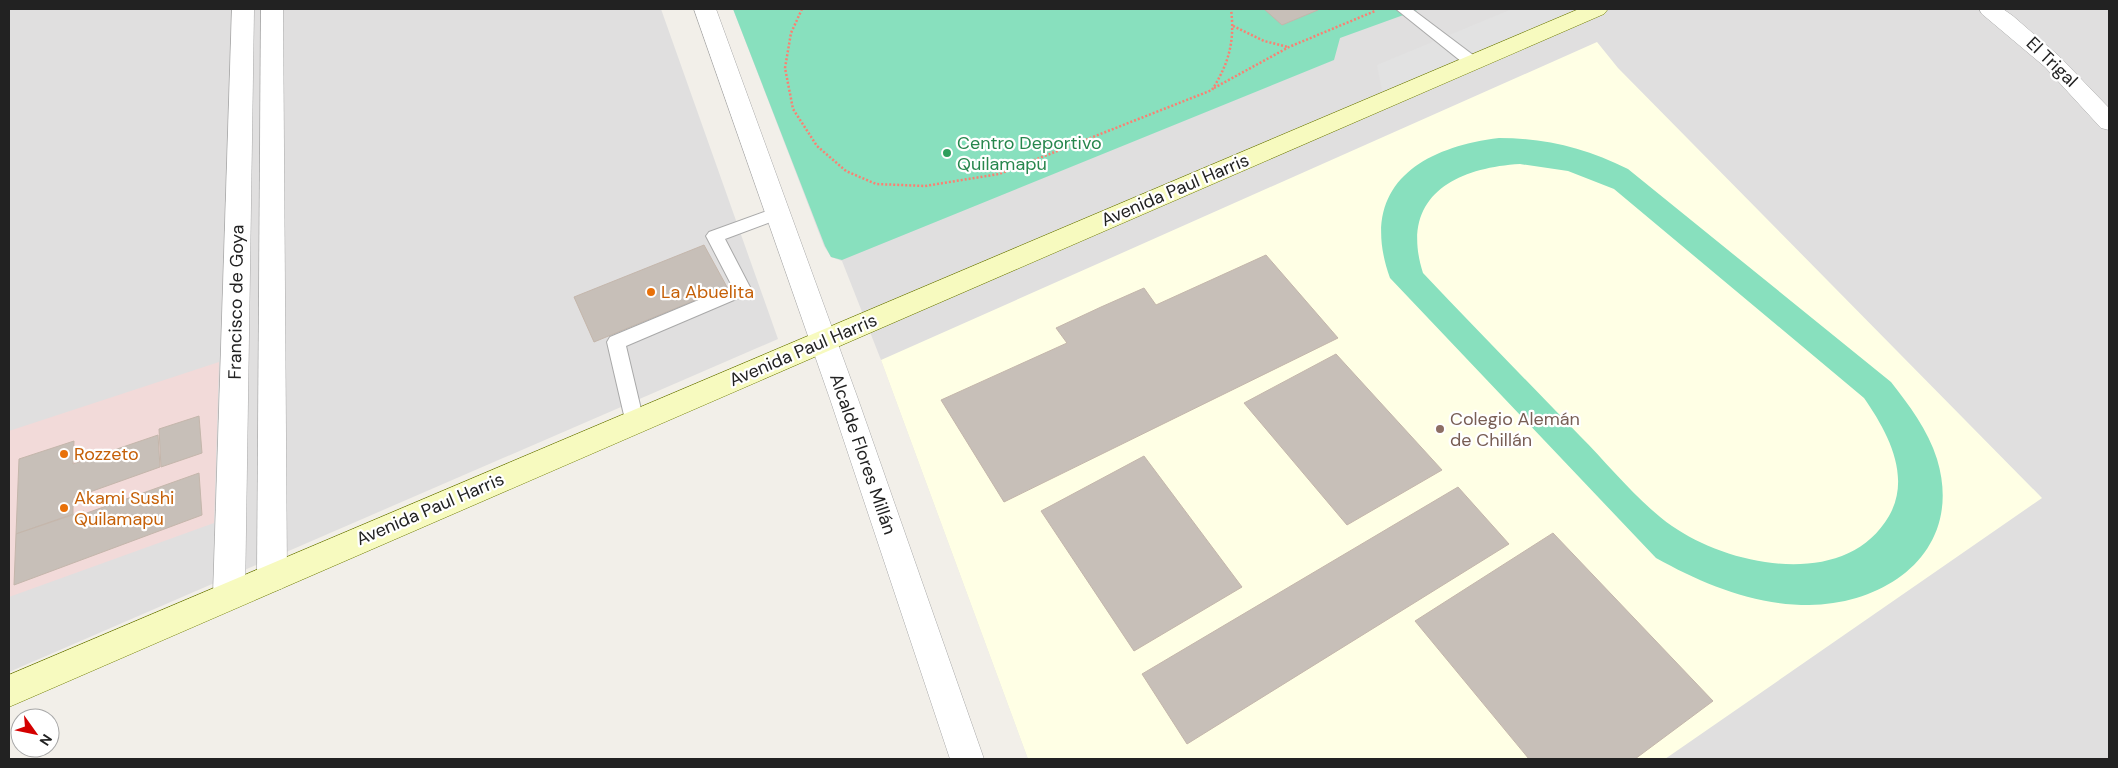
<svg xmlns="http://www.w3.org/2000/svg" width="2118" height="768" viewBox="0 0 2118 768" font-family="'DM Sans',sans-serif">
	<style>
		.residential { fill: #e0dfdf }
		.commercial { fill: #f2dad9 }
		.education { fill: #ffffe5 }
		.pitch { fill: #88e0be; fill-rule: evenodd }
		.parking { fill: #e2e2e2 }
		.building { fill: #c7bfb8; stroke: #c4b6ab }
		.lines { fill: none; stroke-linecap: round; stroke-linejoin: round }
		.service-casing { stroke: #a9a9a9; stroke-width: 2 }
		.minor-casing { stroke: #a9a9a9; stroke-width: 1 }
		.tertiary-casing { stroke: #a9a9a9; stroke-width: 1 }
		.secondary-casing { stroke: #707d05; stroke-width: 1 }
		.path { stroke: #fa8072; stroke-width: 2.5; stroke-dasharray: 2 2; stroke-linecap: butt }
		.service { fill: #fff; fill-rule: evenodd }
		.minor { fill: #fff; fill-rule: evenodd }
		.tertiary { fill: #fff; fill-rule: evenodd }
		.secondary { fill: #f7fabf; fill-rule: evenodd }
		.leisure-dot { fill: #2e9e5b; stroke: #fff; stroke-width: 2 }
		.food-dot { fill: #e8710a; stroke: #fff; stroke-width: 2 }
		.education-dot { fill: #8d6e63; stroke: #fff; stroke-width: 2 }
		.labels { text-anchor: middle; stroke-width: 4.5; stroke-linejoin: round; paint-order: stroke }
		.street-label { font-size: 18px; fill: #222; stroke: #fff }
		.leisure-label { font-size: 18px; fill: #27864d; stroke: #fff; text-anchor: start }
		.food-label { font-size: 18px; fill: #c56008; stroke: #fff; text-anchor: start }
		.education-label { font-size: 18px; fill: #785e54; stroke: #fff; text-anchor: start }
	</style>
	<rect width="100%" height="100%" fill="#f2efe9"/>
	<!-- residential -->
	<g class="residential">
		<path d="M9,9h652l117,330 -769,333z"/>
		<path d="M733,9h1376v750h-1081l-147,-399 -39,-99 -11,-4 -7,-11z"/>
	</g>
	<!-- commercial -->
	<path class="commercial" d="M219,362l-5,161 -205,74v-166z"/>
	<!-- education -->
	<path class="education" d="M1597,42l21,26 424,430 -377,261h-637l-147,-399z"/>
	<!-- pitch -->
	<g class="pitch">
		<path d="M733,9h687l-80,29 -6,22 -492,200 -11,-3 -6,-11z"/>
		<path d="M1499,138c46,0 87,10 129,31l263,213c18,23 37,48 46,77 27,89 -46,145 -128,146 -56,0 -106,-21 -153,-47l-266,-280c-32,-89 27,-130 109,-140zM1520,164l48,7 46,18 250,209c23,33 48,78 25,118 -43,74 -158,51 -217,10 -33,-23 -63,-61 -92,-90 -52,-54 -105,-108 -157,-163 -24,-75 30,-105 97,-109z"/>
	</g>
	<!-- parking -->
	<path class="parking" d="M1512,9h100l-227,96 -8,-40z"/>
	<!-- building -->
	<g class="building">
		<path d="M1264,9h53l1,1 -36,15z"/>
		<path d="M704,245l23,42 -133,55 -20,-45z"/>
		<path d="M1266,255l72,83 -334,164 -63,-102 126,-57 -11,-15 45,-21 43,-19 12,17z"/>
		<path d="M1336,354l106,116 -95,55 -103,-122z"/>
		<path d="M199,416l3,37 -41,14 -2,-38z"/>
		<path d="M158,435l2,32 -87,31v16l-57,20 3,-75 55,-18 -1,23z"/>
		<path d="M1144,456l98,131 -108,64 -93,-140z"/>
		<path d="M199,473l3,42 -188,70 2,-51 68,-23v3z"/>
		<path d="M1458,487l51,57 -322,200 -45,-70z"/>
		<path d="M1553,533l160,168 -78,58h-106l-114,-138z"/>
	</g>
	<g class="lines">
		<defs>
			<g id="service">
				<path d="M1396,9h16l65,49 3,4 -3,4h-10z"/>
				<path d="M778,207l6,2 2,4 -2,4 -59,22 26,50 -3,5 -122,52 18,76 -3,6 -7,2 -7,-2 -20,-86 3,-5 122,-51 -26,-50 3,-4z"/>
			</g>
			<g id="minor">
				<path d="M232,9h22l-9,587 -5,10 -11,4 -11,-4 -5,-10z"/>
				<path d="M261,9h22l4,569 -4,10 -11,4 -11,-4 -4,-10z"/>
				<path d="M1979,9h24l10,7 47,41 49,51v22l-8,-2 -56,-61 -63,-53z"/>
			</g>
			<path id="tertiary" d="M694,9h22l142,390 126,360h-34l-120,-360z"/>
			<path id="secondary" d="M1579,9h29l-4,5 -1595,693v-32z"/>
		</defs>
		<!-- service casing -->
		<use href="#service" class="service-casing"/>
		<!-- minor casing -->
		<use href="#minor" class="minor-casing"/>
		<!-- tertiary casing -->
		<use href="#tertiary" class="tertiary-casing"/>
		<!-- secondary casing -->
		<use href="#secondary" class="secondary-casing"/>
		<!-- path -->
		<g class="path">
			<path d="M802,9l-11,24 -6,35 8,41 24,37 29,25 30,13 49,2 74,-12 213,-84c17,-27 23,-49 19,-81"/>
			<path d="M1233,26l31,15 24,6"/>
			<path d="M1214,88l75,-41 86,-36"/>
		</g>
		<!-- service -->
		<use href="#service" class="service"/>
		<!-- minor -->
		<use href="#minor" class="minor"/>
		<!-- tertiary -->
		<use href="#tertiary" class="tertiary"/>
		<!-- secondary -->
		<use href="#secondary" class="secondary"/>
	</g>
	<!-- markers -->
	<circle class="leisure-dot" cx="947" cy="153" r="5"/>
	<g class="food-dot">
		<circle cx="651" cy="292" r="5"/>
		<circle cx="64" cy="454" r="5"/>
		<circle cx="64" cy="508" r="5"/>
	</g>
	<circle class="education-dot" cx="1440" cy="429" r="5"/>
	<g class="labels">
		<!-- street labels -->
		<g class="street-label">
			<text transform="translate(2052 62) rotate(44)" y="6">El Trigal</text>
			<text transform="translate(1175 190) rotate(-23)" y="6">Avenida Paul Harris</text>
			<text transform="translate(236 302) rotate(-89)" y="6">Francisco de Goya</text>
			<text transform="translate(803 350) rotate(-23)" y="6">Avenida Paul Harris</text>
			<text transform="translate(863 454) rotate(71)" y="6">Alcalde Flores Millán</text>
			<text transform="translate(430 509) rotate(-23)" y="6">Avenida Paul Harris</text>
		</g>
		<!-- leisure labels -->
		<g class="leisure-label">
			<text x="957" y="149">Centro Deportivo<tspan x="957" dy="21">Quilamapu</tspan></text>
		</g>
		<!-- food labels -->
		<g class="food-label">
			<text x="661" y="298">La Abuelita</text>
			<text x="74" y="460">Rozzeto</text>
			<text x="74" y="504">Akami Sushi<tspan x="74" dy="21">Quilamapu</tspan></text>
		</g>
		<!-- education labels -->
		<g class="education-label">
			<text x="1450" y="425">Colegio Alemán<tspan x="1450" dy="21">de Chillán</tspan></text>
		</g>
	</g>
	<!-- border -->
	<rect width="2118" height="768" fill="none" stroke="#222222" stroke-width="20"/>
	<!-- north arrow -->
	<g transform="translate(35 733) rotate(123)"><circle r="24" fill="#ffffff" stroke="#a7a7a7"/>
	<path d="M0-4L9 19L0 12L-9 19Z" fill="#d40000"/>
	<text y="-8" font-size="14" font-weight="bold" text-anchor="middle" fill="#222222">N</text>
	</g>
</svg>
